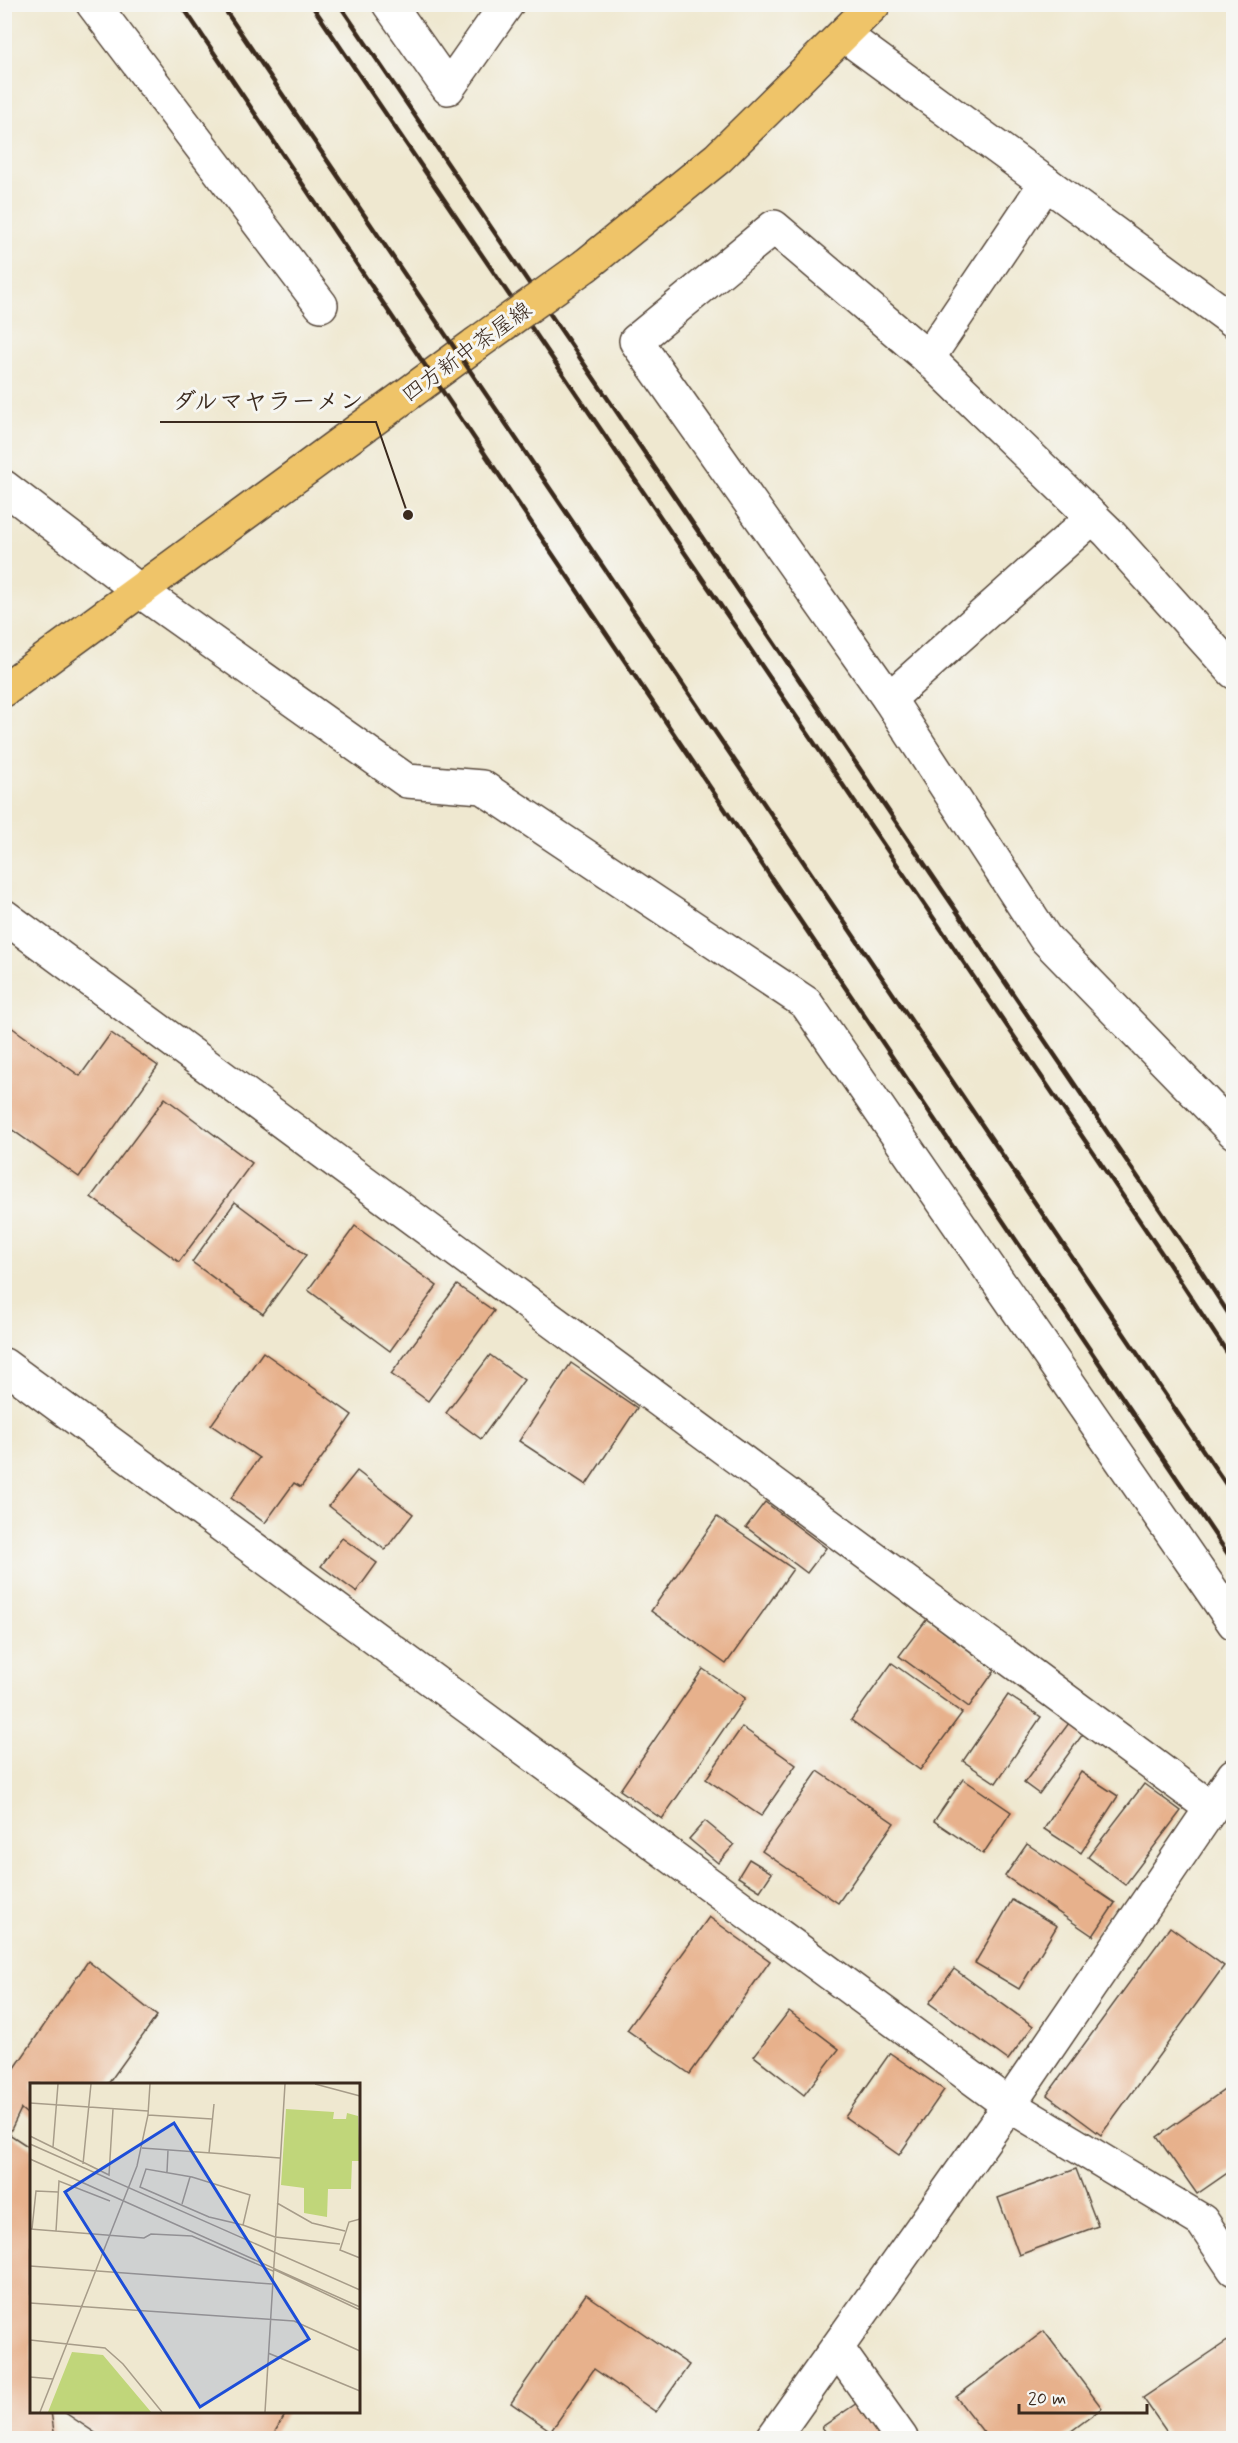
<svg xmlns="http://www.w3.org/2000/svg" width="1238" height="2443" viewBox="0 0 1238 2443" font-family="Mynerve,'Klee One',sans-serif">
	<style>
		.building { fill: #e7b18c }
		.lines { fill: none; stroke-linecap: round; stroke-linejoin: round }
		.minor-casing { stroke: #564639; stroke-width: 36 }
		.major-casing { stroke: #564639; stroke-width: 36 }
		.minor { stroke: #fff; stroke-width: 33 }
		.major { stroke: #efc469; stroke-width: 33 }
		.rail { stroke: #3b2a1e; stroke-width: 4.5 }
		.major-bridge-casing { stroke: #564639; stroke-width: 36; stroke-linecap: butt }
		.major-bridge { stroke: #efc469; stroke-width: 33 }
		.labels { text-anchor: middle; stroke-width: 6; stroke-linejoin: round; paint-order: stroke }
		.street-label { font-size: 22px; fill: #3b2a1e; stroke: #f6f6f2 }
		.inset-road { fill: none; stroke: #a79c89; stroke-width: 1.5 }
		.view { fill: #1d4ed8; fill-opacity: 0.15; stroke: #1d4ed8; stroke-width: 3 }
		.inset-edge { fill: none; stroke: #3b2a1e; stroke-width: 3 }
		.leader { fill: none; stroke: #3b2a1e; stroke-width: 2 }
		.callout-dot { fill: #3b2a1e; stroke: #f6f6f2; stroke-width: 2 }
		.callout-label { font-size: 24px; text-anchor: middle; font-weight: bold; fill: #3b2a1e; stroke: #f6f6f2; stroke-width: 6; stroke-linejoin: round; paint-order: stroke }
	</style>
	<rect width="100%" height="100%" fill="#f6f6f2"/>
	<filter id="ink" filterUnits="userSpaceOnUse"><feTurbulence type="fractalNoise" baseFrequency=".0167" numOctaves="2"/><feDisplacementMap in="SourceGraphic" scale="12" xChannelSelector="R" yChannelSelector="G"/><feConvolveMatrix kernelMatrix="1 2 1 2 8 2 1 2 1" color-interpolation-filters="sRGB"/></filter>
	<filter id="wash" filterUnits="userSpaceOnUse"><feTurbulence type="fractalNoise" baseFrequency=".008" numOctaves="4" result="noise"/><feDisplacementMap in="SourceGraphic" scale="24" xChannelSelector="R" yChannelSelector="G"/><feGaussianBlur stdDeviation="1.35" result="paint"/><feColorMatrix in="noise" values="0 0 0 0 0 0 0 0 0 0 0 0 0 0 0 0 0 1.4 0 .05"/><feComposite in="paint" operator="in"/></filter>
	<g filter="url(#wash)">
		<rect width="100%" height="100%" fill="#efe8d0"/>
		<g id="blocks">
			<!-- building -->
			<g class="building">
				<path d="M4,1022l76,54 31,-43 47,33 -79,111 -75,-53z"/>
				<path d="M165,1098l87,65 -73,99 -88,-65z"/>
				<path d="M235,1202l71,53 -43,59 -71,-52z"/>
				<path d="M355,1226l82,60 -47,65 -82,-61z"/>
				<path d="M457,1285l37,26 -66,90 -37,-27z"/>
				<path d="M263,1352l89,63 -51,72 -7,-4 -29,40 -34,-25 28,-40 -48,-33z"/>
				<path d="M490,1355l34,25 -43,59 -35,-26z"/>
				<path d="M571,1363l66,45 -51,77 -67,-44z"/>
				<path d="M357,1471l56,43 -28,36 -56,-44z"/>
				<path d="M765,1502l61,46 -19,25 -61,-46z"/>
				<path d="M717,1517l76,52 -67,95 -75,-53z"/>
				<path d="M342,1538l35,25 -21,29 -35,-26z"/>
				<path d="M927,1619l68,51 -26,37 -70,-51z"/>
				<path d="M892,1663l70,50 -42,57 -69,-50z"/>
				<path d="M703,1669l42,29 -83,121 -42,-29z"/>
				<path d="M1008,1695l33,22 -45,66 -33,-22z"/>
				<path d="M1069,1723l14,11 -44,60 -15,-11z"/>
				<path d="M742,1727l54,38 -35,51 -55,-37z"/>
				<path d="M818,1771l76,52 -56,80 -76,-52z"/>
				<path d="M1081,1772l37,24 -37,57 -37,-24z"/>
				<path d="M963,1779l48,33 -28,42 -49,-33z"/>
				<path d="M1144,1784l37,27 -56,74 -37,-28z"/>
				<path d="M705,1821l29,24 -16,18 -29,-24z"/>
				<path d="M1027,1844l88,59 -22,33 -88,-60z"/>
				<path d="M749,1859l23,14 -12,18 -22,-14z"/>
				<path d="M1012,1900l45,26 -38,63 -44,-26z"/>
				<path d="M709,1917l61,44 -80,113 -63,-44z"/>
				<path d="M1170,1927l54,39 -123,169 -54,-40z"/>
				<path d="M88,1961l69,55 -49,68h-76v34l-11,-9 -12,25 23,15v263h19l4,26h-51v-354z"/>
				<path d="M954,1969l79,57 -25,34 -79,-57z"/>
				<path d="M789,2011l50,38 -35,46 -50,-39z"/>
				<path d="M890,2053l54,37 -45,65 -54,-38z"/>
				<path d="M1233,2084v85l-36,25 -40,-57z"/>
				<path d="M1076,2169l22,57 -79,29 -21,-57z"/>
				<path d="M586,2294l103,71 -33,47 -62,-43 -43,62 -40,-28z"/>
				<path d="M1044,2331l58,77 -40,30h-74l-32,-41z"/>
				<path d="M1229,2340l4,7v83l-13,8h-49l-28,-40z"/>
				<path d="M863,2399l28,39h-61l-8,-11z"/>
				<path d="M64,2412h223l-16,26h-168z"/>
			</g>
		</g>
	</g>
	<g filter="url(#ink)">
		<use href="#blocks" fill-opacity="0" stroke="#564639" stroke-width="1.5"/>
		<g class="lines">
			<defs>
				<g id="minor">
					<path d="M93,4l228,301"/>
					<path d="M389,4l59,84 59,-84"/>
					<path d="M844,35l390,286"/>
					<path d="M928,358l118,-175"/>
					<path d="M4,487l136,104 267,190 75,6 324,216 428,620"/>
					<path d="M1234,672l-126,-140 -180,-174 -154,-131 -138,114 253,358 156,239 189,194"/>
					<path d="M889,699l204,-182"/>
					<path d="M4,916l1206,891"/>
					<path d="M4,1365l1005,740 193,116 32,48"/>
					<path d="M837,2348l64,90"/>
					<path d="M773,2438l236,-333 225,-330"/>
				</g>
				<g id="major">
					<path d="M586,265l132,-107 156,-154"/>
					<path d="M4,690l472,-346"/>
				</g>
			</defs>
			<!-- minor casing -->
			<use href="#minor" class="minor-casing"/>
			<!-- major casing -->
			<use href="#major" class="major-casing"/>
			<!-- minor -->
			<use href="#minor" class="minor"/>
			<!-- major -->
			<use href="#major" class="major"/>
			<!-- rail -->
			<g class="rail">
				<path d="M181,4l1053,1559"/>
				<path d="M221,4l1013,1492"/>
				<path d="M311,4l854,1254 69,105"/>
				<path d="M339,4l845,1241 50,77"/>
			</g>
			<defs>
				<path id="major-bridge" d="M476,344l110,-79"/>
			</defs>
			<!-- major-bridge casing -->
			<use href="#major-bridge" class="major-bridge-casing"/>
			<!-- major-bridge -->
			<use href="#major-bridge" class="major-bridge"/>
		</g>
	</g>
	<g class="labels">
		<!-- street labels -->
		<g class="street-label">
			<text transform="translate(466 351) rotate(-36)" y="8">四方新中茶屋線</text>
		</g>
	</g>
	<!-- overview -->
	<g transform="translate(30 2083)">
		<rect width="330" height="330" fill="#efe8d0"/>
		<path d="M256,26l48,3 -1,7h13l1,-6 11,3 2,45h-8l-1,28h-23l-1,28 -23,-4v-25l-23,-3zM42,269l31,3 48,57h-103z" fill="#c0d67a"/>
		<path class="inset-road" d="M285,1l45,12M0,20l118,8M118,32l64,4M0,53l79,39 4,-66M0,61l330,146M23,64l5,-63M112,65l138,10M179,70l5,-49M0,76l330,148M53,81l8,-80M137,89l1,-22M247,120l35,20 33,8M152,121l8,-27M330,136l-11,3 -9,28 20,8M213,142l-34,-8 -69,-30 6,-18 46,8 58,18 -7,30 32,12 65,7M0,146l114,9 7,-4 41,2 81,35M2,146l4,-38 22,1M26,148l3,-50 51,20M0,183l242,18M243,186l87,41M0,220l264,18 66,30M0,257l75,8 18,16 39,48M238,270l92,38M0,294l23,2M10,329l97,-246 11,-51 2,-31M235,329l20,-328"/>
		<path class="view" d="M144,40l135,216 -109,68 -135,-215z"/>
		<rect width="330" height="330" class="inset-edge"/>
	</g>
	<!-- callouts -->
	<path class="leader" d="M408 515L376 422H160"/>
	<circle class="callout-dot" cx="408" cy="515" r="6"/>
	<g class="callout-label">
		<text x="268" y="409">ダルマヤラーメン</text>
	</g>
	<!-- margin -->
	<rect width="1238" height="2443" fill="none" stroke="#f6f6f2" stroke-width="24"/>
	<!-- scale -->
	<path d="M1019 2404v9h128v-9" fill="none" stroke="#3b2a1e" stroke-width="3"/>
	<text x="1028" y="2404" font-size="18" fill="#3b2a1e" stroke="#f6f6f2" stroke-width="4.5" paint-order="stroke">20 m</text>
</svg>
